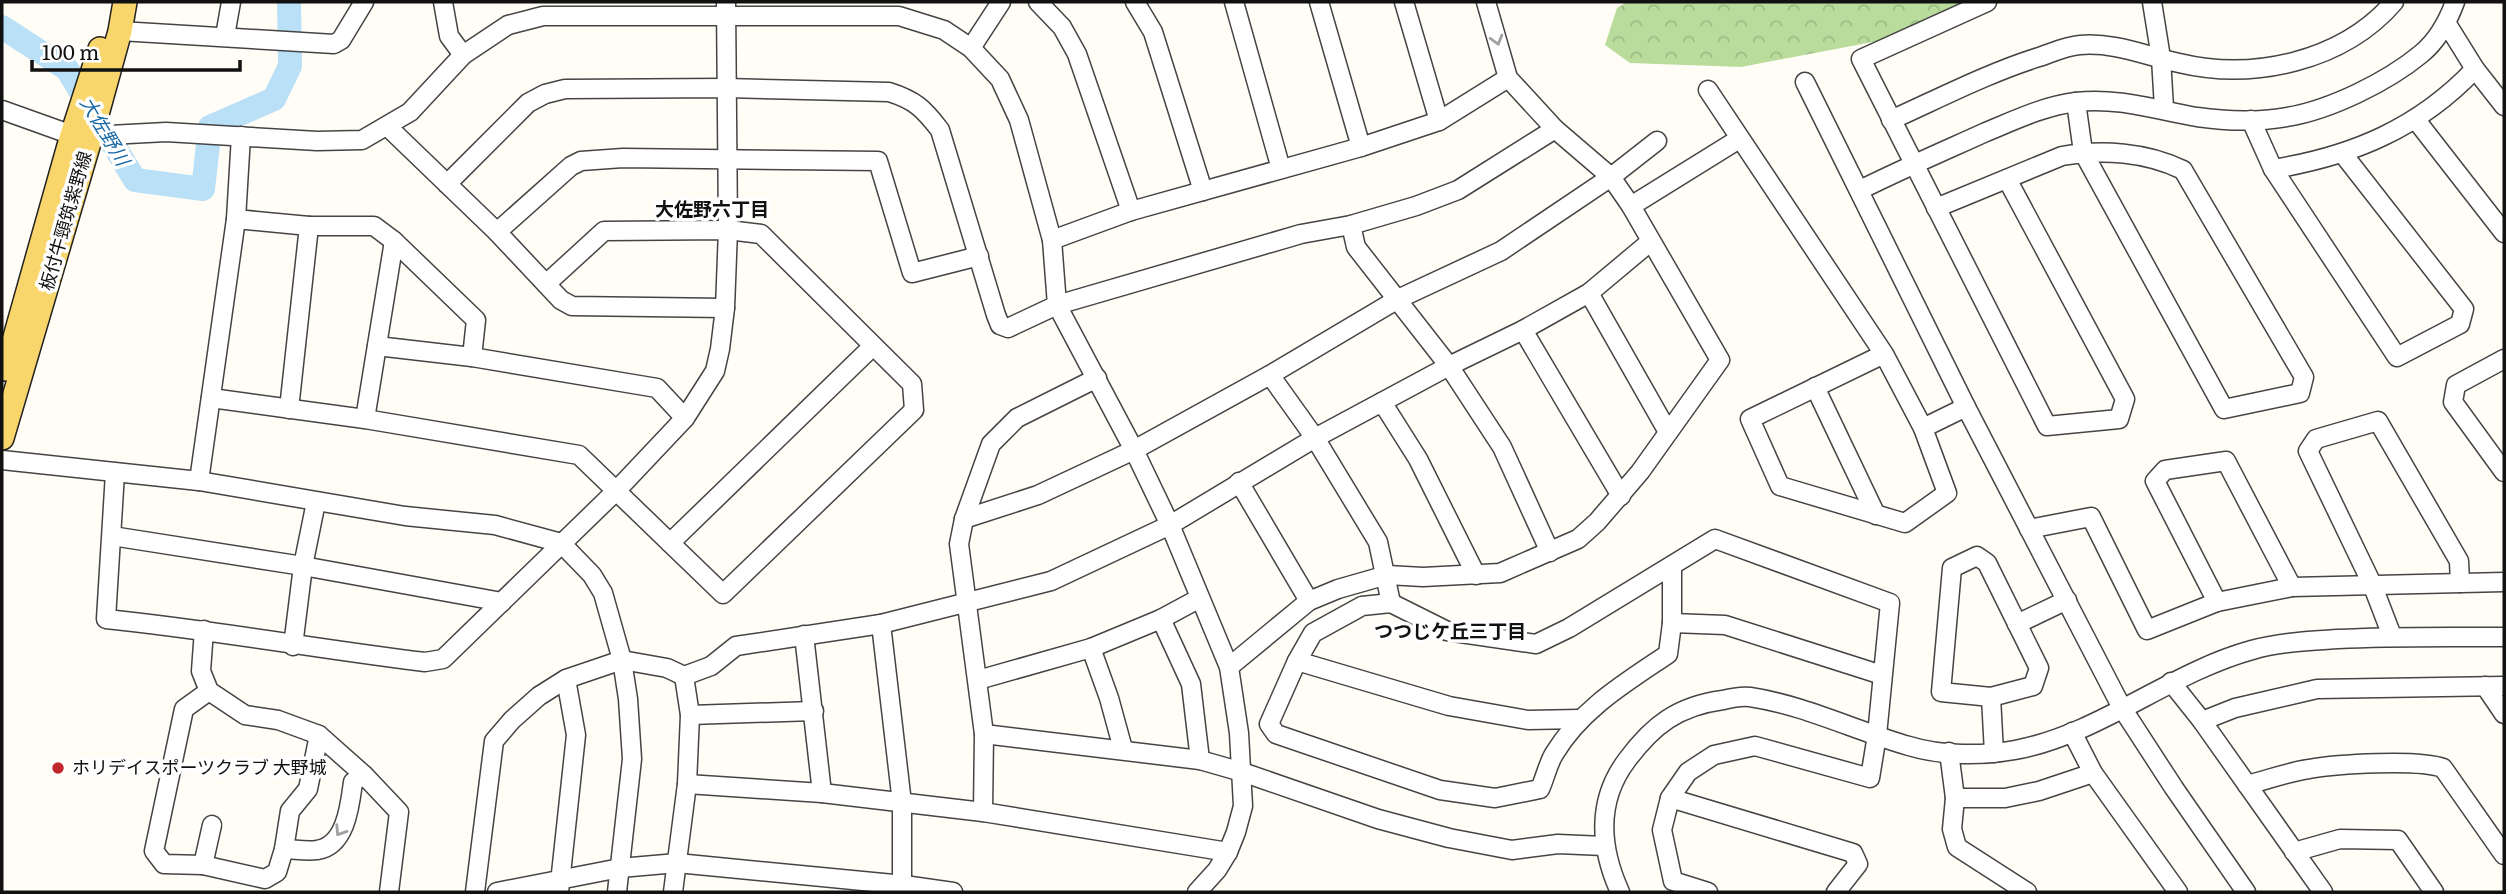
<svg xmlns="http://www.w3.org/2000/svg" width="2506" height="894" viewBox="0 0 2506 894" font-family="Literata,'Noto Sans JP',serif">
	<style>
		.forest { fill: url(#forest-crowns) }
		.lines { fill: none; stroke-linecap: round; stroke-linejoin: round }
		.river { stroke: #b9e0f7; stroke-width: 24 }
		.minor-casing { stroke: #444; stroke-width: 21 }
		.major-casing { stroke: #222; stroke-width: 26 }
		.minor { stroke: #fff; stroke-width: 18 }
		.major { stroke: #f9d66b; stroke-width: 23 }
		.oneway { stroke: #a0a0a0 }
		.poi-dot { fill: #c4262e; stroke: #fff; stroke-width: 2.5 }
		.labels { text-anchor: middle; stroke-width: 7; stroke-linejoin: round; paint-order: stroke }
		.street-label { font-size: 18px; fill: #111; stroke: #fff }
		.poi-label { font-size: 18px; fill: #111; stroke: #fff; text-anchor: start }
		.water-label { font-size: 19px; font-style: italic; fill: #1768a6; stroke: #fff }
		.neighbourhood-label { font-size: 19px; font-weight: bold; fill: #111; stroke: #fff }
	</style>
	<defs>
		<pattern id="forest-crowns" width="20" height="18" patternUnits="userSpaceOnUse" patternTransform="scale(1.75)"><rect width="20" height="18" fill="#b9dc9c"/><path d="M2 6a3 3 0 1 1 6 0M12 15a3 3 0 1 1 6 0" fill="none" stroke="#9ebc85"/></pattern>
	</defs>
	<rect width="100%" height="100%" fill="#fffdf5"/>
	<!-- forest -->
	<path class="forest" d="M1627,2h335l-58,34 -163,31 -111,-4 -25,-18 12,-37z"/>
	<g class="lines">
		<!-- river -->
		<path class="river" d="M2,27l65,42 68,111 68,9 7,-62 64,-28 16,-33 -1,-64"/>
		<defs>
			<g id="minor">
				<path d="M443,2l6,34 14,19"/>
				<path d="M1038,2l24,25 15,27 54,157"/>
				<path d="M1135,2l18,30 50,159"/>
				<path d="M1234,2l47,167"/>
				<path d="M1319,2l42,145"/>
				<path d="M1404,2l35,119"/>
				<path d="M1987,2l-126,57 186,367 72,-7 6,-20 -118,-220"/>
				<path d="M2152,2l9,56 3,50"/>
				<path d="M2447,24l28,45 29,37"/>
				<path d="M120,31l214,13 7,-4 23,-38"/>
				<path d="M225,36l6,-34"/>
				<path d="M971,48l30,-46"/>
				<path d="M1805,82l161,325 156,301 52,80 72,104"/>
				<path d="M1708,90l176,264 39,74 24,65 -42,30 -125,-37 -30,-67 134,-65"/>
				<path d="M2,110l70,25 19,1 75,-4 151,9 45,-1 48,-28 53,-57 45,-30 35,-9h356l45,14 27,18 29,31 19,41 33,120 5,65 77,145 36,75 59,142 10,66 4,73 -7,26 -8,20 -11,18 -20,22"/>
				<path d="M1891,120c49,-22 97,-47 148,-63 12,-4 27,-11 41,-12 35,-3 66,11 99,18 75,18 164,-2 215,-61"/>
				<path d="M2251,120l22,49 124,188 63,-33 4,-15 -121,-155"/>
				<path d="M2416,120l88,113"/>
				<path d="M388,127l109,105 64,68 11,6 153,2"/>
				<path d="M2273,169c80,-13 146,-41 202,-100"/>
				<path d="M447,184l81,-81 17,-9 20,-5 161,-1 163,4c26,8 35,17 51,38l56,185 4,10 8,3 49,-23 244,-71 50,-9 65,-19 42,-16 97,-61"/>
				<path d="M1860,190c42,-21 84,-39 126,-58 29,-12 58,-26 90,-30 42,-5 80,8 121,15 28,4 61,5 90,0 43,-7 100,-35 134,-63 16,-13 27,-33 34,-52"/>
				<path d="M1631,206l108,-67"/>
				<path d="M1936,208l126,-52c40,-7 84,-4 121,14l121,207 -4,16 -76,16 -141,-257 -7,-50"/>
				<path d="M236,219l73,7h65l20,15 82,79 -4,37"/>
				<path d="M1351,225l5,22 93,119 53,81 48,105"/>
				<path d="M497,232l74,-66 10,-5 42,-3 255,3 34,112 67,-17"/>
				<path d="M1052,240l79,-29 230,-64 78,-26 69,-43"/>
				<path d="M1589,293l79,139"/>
				<path d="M1523,330l98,166"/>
				<path d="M377,346l95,11 185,31 28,30"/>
				<path d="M2504,359l-48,26 -3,17 51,70"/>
				<path d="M1270,375l45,63 63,104 13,61"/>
				<path d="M1815,387l61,128"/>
				<path d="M211,398l154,21 214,36 144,139 191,-184 -2,-26 -151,-150 -33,-4 -124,1 -58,53"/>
				<path d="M1382,402l36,57 58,116"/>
				<path d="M289,409l20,-183"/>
				<path d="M365,419l29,-178"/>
				<path d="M1923,428l43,-21"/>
				<path d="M2,460l197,21 206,35 90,9 66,18 31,32 11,18 19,67 6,39 4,60 -15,133"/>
				<path d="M115,473l-9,146c107,11 213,30 319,43l18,-3 174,-169 68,-72 30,-47 5,-22 5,-41 3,-78 -2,-228"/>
				<path d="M199,481l37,-262 5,-83"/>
				<path d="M1239,482l70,119"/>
				<path d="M964,519l74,-24 96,-45 136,-75 128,-76 103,-48 110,-74 46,-36"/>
				<path d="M2029,529l62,-12 56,113 70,-28 75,-15 212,-5"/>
				<path d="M112,536l191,30 199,36"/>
				<path d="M670,543l203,-197"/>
				<path d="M1977,556l10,7 52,105 -6,18 -42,11 -50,-5 11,-124z"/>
				<path d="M1672,565v58l-4,31c-43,29 -87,55 -114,100 -6,10 -9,24 -14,35l-45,9 -55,-8 -164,-56 -7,-10 28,-63 16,-28 49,-27 29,-3 56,28 89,13 33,-16 146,-89 175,64 -13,132 -7,43 -115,-32 -41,9 -26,17 -18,26 -8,32 11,51 35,11"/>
				<path d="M2217,602l-62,-121 10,-11 61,-9 66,126"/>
				<path d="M1161,619l30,65 9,76"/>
				<path d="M1672,623l53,2 157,50"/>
				<path d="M881,624l21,179v89"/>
				<path d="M2017,624l50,-24"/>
				<path d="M204,630l-3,41 8,20 36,24 33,5 41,15 45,40 35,37 -10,80"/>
				<path d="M804,635l18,158"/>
				<path d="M2392,636l-20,-52 -64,-133 8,-12 62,-18 81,140 1,22"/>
				<path d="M293,646l10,-80 13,-64"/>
				<path d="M1091,648l18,50 14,51"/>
				<path d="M1297,661l152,45 79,14 52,-1"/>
				<path d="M1229,667l80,-66 29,-12 49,-14 36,2 77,-4 78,-34 19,-17 43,-50 80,-112 -89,-154 -20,-29 -56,-48 -47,-51 -22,-76"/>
				<path d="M978,680l113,-32 70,-29 39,-21"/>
				<path d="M2171,682l31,39 121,171"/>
				<path d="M2485,686l19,28"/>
				<path d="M209,691l-25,18 -30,142 10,13 39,1 62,14 12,-7 7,-23 6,-38 18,-22 11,-54"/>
				<path d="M1991,697l3,56"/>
				<path d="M690,715l124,-4"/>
				<path d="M2202,721l33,-13 82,-19 187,-3"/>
				<path d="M2072,732l21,41 85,119"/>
				<path d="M984,734l216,26 42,12 136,47 71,19 63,12 46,-6 46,2"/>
				<path d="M1949,752l6,46 -3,31 5,18 70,45"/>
				<path d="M687,784l135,9 161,19 245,40"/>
				<path d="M2247,785c20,-5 41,-13 62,-16 28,-5 109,-10 134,-1l61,87"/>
				<path d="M1670,798l183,55 5,11 -22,28"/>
				<path d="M1955,798h50l34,-7 54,-18"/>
				<path d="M983,812l1,-78 -25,-190 5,-25 27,-75 26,-26 80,-40"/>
				<path d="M284,849c10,0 23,3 33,1 29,-4 33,-45 36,-68l11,-7"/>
				<path d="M2294,852l46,-13 58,1 36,52"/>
				<path d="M203,865l9,-40"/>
				<path d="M475,892l19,-151 18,-21 27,-24 27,-17 56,-19 45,8 17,8 27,-10 25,-20 145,-22 170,-43 119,-56 145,-87 134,-72 74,-36 66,-37 61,-51"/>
				<path d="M497,892l123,-24 57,-5 227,22 49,7"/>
				<path d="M559,892l17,-157 -10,-56"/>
				<path d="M673,892l14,-108 3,-69 -6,-39"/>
				<path d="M1620,892c-20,-44 -24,-91 7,-132 26,-35 51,-54 96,-60 8,-2 18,-4 27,-3 54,8 106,34 159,49 33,10 73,10 106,4 83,-15 156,-78 237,-100 28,-8 57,-9 86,-11 55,-3 111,-2 166,-2"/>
			</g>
			<g id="major">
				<path d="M6,369l66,-234 28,-86"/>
				<path d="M2,438l89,-302 29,-105 5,-29"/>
			</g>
		</defs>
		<!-- minor casing -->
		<use href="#minor" class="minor-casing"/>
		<!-- major casing -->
		<use href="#major" class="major-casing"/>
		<!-- minor -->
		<use href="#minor" class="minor"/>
		<!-- major -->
		<use href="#major" class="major"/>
	</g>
	<!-- one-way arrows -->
	<defs><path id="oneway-chevron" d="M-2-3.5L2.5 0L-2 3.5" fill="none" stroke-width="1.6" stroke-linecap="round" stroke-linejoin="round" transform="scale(1.75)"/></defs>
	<g class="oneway">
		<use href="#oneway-chevron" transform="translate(1497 40) rotate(74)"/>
		<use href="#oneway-chevron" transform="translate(340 831) rotate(123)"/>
	</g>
	<!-- markers -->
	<circle class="poi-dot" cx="58" cy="768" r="7"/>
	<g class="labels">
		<!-- street labels -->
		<g class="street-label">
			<text transform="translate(66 221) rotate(-74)" y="6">板付牛頸筑紫野線</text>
		</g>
		<!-- poi labels -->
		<g class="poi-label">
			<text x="72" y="774">ホリデイスポーツクラブ 大野城</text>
		</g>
		<!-- water labels -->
		<g class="water-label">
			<text transform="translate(105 131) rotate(59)" y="7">大佐野川</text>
		</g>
		<!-- neighbourhood labels -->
		<g class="neighbourhood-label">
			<text x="712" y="216">大佐野六丁目</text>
			<text x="1450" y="638">つつじケ丘三丁目</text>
		</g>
	</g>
	<!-- border -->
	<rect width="2506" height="894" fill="none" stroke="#111111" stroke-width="7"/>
	<!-- scale -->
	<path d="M32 60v10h208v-10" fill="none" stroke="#111111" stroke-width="3.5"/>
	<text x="42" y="60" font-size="21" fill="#111111" stroke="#ffffff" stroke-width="5" paint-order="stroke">100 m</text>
</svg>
